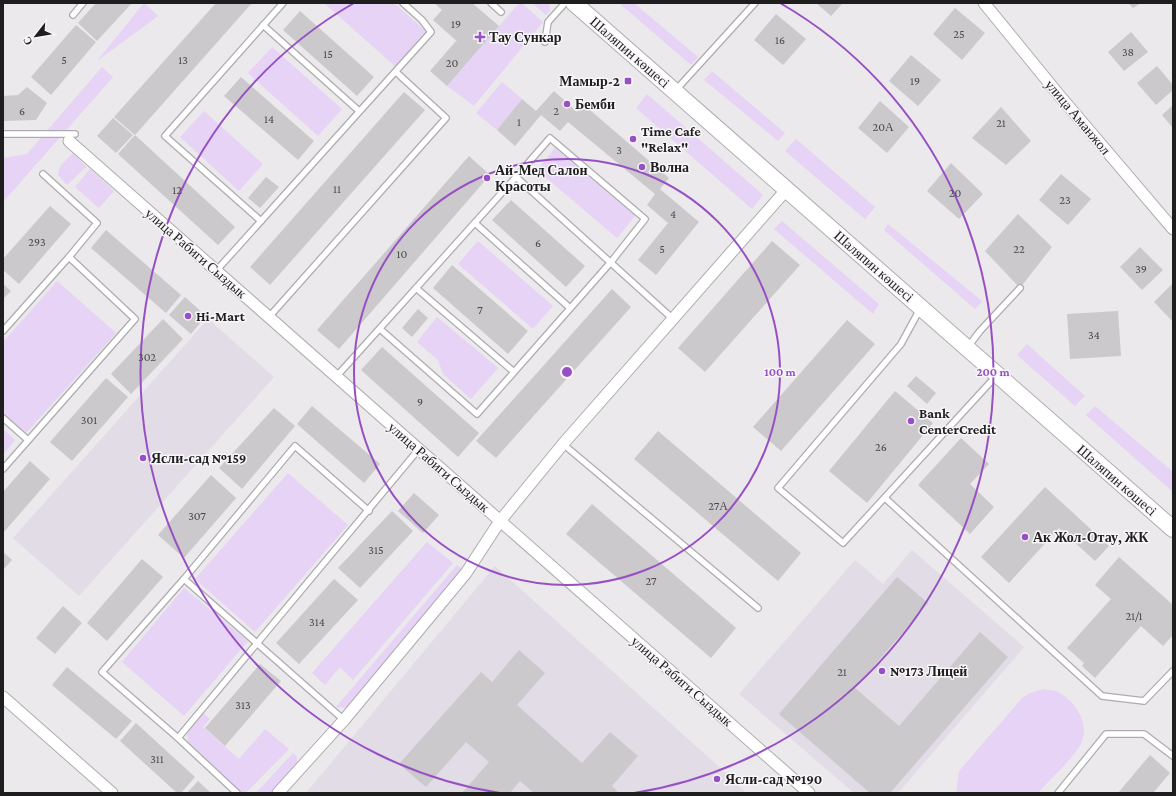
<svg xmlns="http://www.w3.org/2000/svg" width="1176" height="796" viewBox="0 0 1176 796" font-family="'Crimson Pro',serif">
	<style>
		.built { fill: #e1dce5 }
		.green { fill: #e6d3f5 }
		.building { fill: #cbc9cc }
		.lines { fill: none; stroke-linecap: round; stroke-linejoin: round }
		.service-casing { stroke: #aeacaf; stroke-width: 8 }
		.minor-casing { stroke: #aeacaf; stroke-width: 13 }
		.secondary-casing { stroke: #aeacaf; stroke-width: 18 }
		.service { stroke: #fff; stroke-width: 5.5 }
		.minor { stroke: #fff; stroke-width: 11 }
		.secondary { stroke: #fff; stroke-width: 16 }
		.ring { fill: none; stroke: #9750c3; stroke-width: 2 }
		.poi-dot { fill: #9750c3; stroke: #f8f6f9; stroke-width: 1.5 }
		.labels { text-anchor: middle; stroke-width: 3; stroke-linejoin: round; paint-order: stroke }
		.number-label { font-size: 12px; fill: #4a494a }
		.poi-label { font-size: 14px; font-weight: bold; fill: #1f1e1f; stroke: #f8f6f9; text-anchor: start }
		.street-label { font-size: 14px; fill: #1f1e1f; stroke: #f8f6f9 }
		.centre { fill: #9750c3; stroke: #f8f6f9; stroke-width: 2 }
		.ring-label { font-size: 12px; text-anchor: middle; font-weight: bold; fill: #9750c3; stroke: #f8f6f9; stroke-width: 3; stroke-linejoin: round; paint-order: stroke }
	</style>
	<rect width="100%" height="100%" fill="#ebe9ec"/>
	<!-- built -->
	<g class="built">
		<path d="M208,319l66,58 -195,219 -66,-58z"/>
		<path d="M912,550l112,97 -126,146h-44l-115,-99 116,-134 28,24z"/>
		<path d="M495,566l221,198 30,29h-440z"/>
	</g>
	<!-- green -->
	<g class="green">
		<path d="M144,3l14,13 -61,45z"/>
		<path d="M324,3h70l34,30 -31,35z"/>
		<path d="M519,3h3l21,19 -69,84 -27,-20z"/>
		<path d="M532,3h17l1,7 -4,5z"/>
		<path d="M619,3h15l64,54 -7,8z"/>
		<path d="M272,47l70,62 -24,27 -70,-63z"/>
		<path d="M102,67l11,10 -110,125v-44l24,-4z"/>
		<path d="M712,71l73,62 -7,8 -74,-61z"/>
		<path d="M502,82l20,17 -25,31 -21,-17z"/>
		<path d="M647,94l116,101 -11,14 -116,-101z"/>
		<path d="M204,111l59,53 -24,27 -59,-54z"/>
		<path d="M796,139l79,68 -10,12 -80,-68z"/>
		<path d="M555,148l80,68 -18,22 -80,-68z"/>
		<path d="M73,153l13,14 -19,18 -9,-10 2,-9z"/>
		<path d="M90,169l24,22 -15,17 -24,-21z"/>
		<path d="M782,221l97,83 -6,10 -99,-85z"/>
		<path d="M888,224l94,77 -7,8 -91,-79z"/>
		<path d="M478,241l75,65 -20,23 -75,-65z"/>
		<path d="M57,281l59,52 -90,100 -23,-20v-71z"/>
		<path d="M437,317l61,51 -27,31 -28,-25 -5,-14 -21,-18z"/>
		<path d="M1027,344l58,52 -10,10 -58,-51z"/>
		<path d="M1095,406l78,66v20l-87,-77z"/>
		<path d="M3,429l12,11 -12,15z"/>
		<path d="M288,473l60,52 -93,107 -60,-53z"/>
		<path d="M427,542l26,21 -100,117 -13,-13 -15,18 -13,-12z"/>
		<path d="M457,565l7,5 -111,133 -6,5 -11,-1z"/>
		<path d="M184,588l64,53 -64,75 -62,-54z"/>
		<path d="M1043,689c5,1 11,1 15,3 19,10 34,35 21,55 -10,16 -28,31 -41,46h-82l3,-22 63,-73 8,-5z"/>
		<path d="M202,712l8,7 -7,8 36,32 26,-30 24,20 -43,44h-3l-53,-46 -3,-12 2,-7z"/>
		<path d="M293,753l4,4v9l-23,27h-18z"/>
	</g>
	<!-- building -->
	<g class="building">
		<path d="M96,3h36l-35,38 -19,-18z"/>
		<path d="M216,3h36l-117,132 -21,-18z"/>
		<path d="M434,3h38l27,23 -52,60 -17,-15 26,-30 4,3 -27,-24 9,-10z"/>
		<path d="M816,3h27l-12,13z"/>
		<path d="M1128,3h13l-8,5z"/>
		<path d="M955,8l30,25 -23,27 -29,-26z"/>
		<path d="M300,11l74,66 -17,19 -74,-66z"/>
		<path d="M776,14l30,25 -23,26 -29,-25z"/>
		<path d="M76,25l20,17 -45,53 -20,-18z"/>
		<path d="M1131,32l17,20 -24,19 -16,-19z"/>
		<path d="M911,55l30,25 -23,26 -29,-25z"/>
		<path d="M1157,66l16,19v5l-17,15 -19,-22z"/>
		<path d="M241,77l73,64 -16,19 -74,-64z"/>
		<path d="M27,87l20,16 -11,17 -33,1v-25l15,-1z"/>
		<path d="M554,91l23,21 6,-8 86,74 -9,11 39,33 -43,53 -18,-15 30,-37 -21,-18 8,-11 -87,-72 -8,9 -19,-16 -26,31 -18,-16 25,-31 14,12z"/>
		<path d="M404,92l21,18 -155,175 -20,-18z"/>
		<path d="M880,101l29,26 -22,26 -29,-25z"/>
		<path d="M1173,105v23l-11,-13z"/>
		<path d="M1001,107l30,34 -25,24 -34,-27z"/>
		<path d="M113,118l20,17 -17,18 -19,-17z"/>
		<path d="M135,135l100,92 -17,18 -100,-91z"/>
		<path d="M469,156l21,19 -151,174 -22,-19z"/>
		<path d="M951,163l32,31 -24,25 -32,-28z"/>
		<path d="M1061,174l30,25 -23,26 -29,-25z"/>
		<path d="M266,177l13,10 -19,21 -12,-10z"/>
		<path d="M511,200l74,66 -19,21 -74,-67z"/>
		<path d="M50,206l21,18 -52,60 -16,-14v-11z"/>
		<path d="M1018,214l34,33 -32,41 -35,-37z"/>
		<path d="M106,230l75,65 -15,18 -75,-65z"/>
		<path d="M772,241l28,24 -95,107 -27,-24z"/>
		<path d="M1140,247l23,23 -21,20 -22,-23z"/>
		<path d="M452,265l76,66 -20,23 -75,-66z"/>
		<path d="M1173,283v39l-19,-20z"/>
		<path d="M3,284l8,7 -8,8z"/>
		<path d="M612,289l19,18 -135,151 -20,-17z"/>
		<path d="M185,297l21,19 -15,18 -22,-19z"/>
		<path d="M418,309l10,9 -16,19 -10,-9z"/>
		<path d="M1118,311l3,45 -51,3 -3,-45z"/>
		<path d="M163,319l20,20 -52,55 -20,-20z"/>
		<path d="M847,320l28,24 -94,107 -28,-24z"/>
		<path d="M382,347l97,86 -21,24 -97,-87z"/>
		<path d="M916,376l20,17 -9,11 -20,-18z"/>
		<path d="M106,378l22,19 -56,64 -22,-19z"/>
		<path d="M895,391l38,32 -66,80 -38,-32z"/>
		<path d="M312,406l68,58 -16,19 -67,-59z"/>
		<path d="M274,408l21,18 -53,63 -23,-21z"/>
		<path d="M658,431l143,122 -23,28 -144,-122z"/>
		<path d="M961,438l28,26 -19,20 24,23 -24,27 -52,-49z"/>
		<path d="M30,461l20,18 -47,54v-41z"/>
		<path d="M211,475l25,23 -52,60 -26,-23z"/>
		<path d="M1045,487l64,59 -14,15 -36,-33 -50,55 -28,-26z"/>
		<path d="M414,493l25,22 -16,18 -25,-22z"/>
		<path d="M592,504l144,124 -25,30 -145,-124z"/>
		<path d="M392,511l21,20 -53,57 -22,-20z"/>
		<path d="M3,552l9,8 -9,10z"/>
		<path d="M1119,557l54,48v30l-10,11 -22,-20 -46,52 -13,-12 2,-3 -17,-15 44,-49 -16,-14z"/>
		<path d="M142,559l21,18 -56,64 -20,-18z"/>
		<path d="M897,577l31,26 -73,85 44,38 81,-94 28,25 -118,136h-20l-91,-79z"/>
		<path d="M334,579l24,21 -59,64 -23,-21z"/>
		<path d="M63,606l19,17 -27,31 -19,-16z"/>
		<path d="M519,650l26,23 -28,32 65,58 28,-31 28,24 -26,30 7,7h-85l-14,-12 -10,12h-48l27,-31 -23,-20 -40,45 -27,-23 82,-92 11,10z"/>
		<path d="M260,664l21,17 -56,65 -20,-18z"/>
		<path d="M67,667l65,54 -16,18 -64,-54z"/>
		<path d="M136,723l59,54 -14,16h-4l-57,-52z"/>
		<path d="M1150,755l20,18 -17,20h-35z"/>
		<path d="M198,781l13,12h-24z"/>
	</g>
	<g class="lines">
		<defs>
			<g id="service">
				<path d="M491,3l10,9"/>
				<path d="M73,15l10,-12"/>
				<path d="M263,25l96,86"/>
				<path d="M545,42l3,-20 17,-19"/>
				<path d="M675,91l80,-88"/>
				<path d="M3,134h72"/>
				<path d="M43,174l54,49 -28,34"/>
				<path d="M261,221l-96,-85 118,-133"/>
				<path d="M475,223l95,85"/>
				<path d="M216,271l215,-239 -9,-12 -19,-17"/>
				<path d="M416,288l98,84"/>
				<path d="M920,309l-19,35 -123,144 65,55 154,-168"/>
				<path d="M269,317l177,-199 -50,-46"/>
				<path d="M380,329l97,85 134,-152 34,-43 -95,-81 -34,39"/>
				<path d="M3,331l66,-74 66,62 -132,150"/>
				<path d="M967,348l13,-17 40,-43"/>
				<path d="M336,377l180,-200 157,142"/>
				<path d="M3,418l25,22"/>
				<path d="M563,444l195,164"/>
				<path d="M885,498l217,198 42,5 29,-30"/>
				<path d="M184,579l160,141"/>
				<path d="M178,738l241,-289"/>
				<path d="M237,793l-59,-55 -76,-66 82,-93 111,-133 74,65"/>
				<path d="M1058,793l48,-59h38l29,22"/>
			</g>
			<g id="minor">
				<path d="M984,3l75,92 114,134"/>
				<path d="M69,141l740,652"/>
				<path d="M3,697l109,96"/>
				<path d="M278,793l66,-73 122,-147 34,-52 63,-77 224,-255"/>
			</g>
			<path id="secondary" d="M574,3l599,526"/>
		</defs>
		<!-- service casing -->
		<use href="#service" class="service-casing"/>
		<!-- minor casing -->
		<use href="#minor" class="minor-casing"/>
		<!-- secondary casing -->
		<use href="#secondary" class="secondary-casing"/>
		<!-- service -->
		<use href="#service" class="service"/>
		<!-- minor -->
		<use href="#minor" class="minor"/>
		<!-- secondary -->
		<use href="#secondary" class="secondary"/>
	</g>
	<!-- distance rings -->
	<g class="ring">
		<circle cx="567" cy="372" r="213"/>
		<path d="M500 793A426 426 0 0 1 354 3M780 3A426 426 0 0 1 634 793"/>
	</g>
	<!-- markers -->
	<g class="poi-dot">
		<path d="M478 31h4v4h4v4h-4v4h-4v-4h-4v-4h4z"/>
		<rect x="624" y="77" width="8" height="8" rx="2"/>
		<circle cx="567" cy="104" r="4"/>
		<circle cx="633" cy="139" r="4"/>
		<circle cx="642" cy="167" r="4"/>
		<circle cx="487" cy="178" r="4"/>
		<circle cx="188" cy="316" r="4"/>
		<circle cx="911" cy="421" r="4"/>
		<circle cx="143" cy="458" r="4"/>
		<circle cx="1025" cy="537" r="4"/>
		<circle cx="882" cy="671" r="4"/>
		<circle cx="717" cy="779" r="4"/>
	</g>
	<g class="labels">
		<!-- number labels -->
		<g class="number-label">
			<text x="456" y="28">19</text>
			<text x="959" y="38">25</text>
			<text x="780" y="44">16</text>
			<text x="1128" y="56">38</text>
			<text x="328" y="58">15</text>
			<text x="64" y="64">5</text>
			<text x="183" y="64">13</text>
			<text x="452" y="67">20</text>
			<text x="915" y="85">19</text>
			<text x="22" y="115">6</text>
			<text x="556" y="115">2</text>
			<text x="269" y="123">14</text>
			<text x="519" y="126">1</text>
			<text x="1001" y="127">21</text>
			<text x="883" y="131">20А</text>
			<text x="619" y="154">3</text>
			<text x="337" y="193">11</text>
			<text x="177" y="194">12</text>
			<text x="955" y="197">20</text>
			<text x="1065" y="204">23</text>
			<text x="673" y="218">4</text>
			<text x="37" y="246">293</text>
			<text x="538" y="247">6</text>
			<text x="662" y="253">5</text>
			<text x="1019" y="253">22</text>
			<text x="402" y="258">10</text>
			<text x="1141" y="273">39</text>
			<text x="480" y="314">7</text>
			<text x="1094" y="339">34</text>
			<text x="147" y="361">302</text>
			<text x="420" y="406">9</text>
			<text x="89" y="424">301</text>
			<text x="881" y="451">26</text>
			<text x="718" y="510">27А</text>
			<text x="197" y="520">307</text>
			<text x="376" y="554">315</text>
			<text x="651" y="585">27</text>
			<text x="1134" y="620">21/1</text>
			<text x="317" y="626">314</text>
			<text x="842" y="676">21</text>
			<text x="243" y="709">313</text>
			<text x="157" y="763">311</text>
		</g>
		<!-- poi labels -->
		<g class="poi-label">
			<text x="489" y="42">Тау Сункар</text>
			<text x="620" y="86" text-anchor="end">Мамыр-2</text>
			<text x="575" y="109">Бемби</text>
			<text x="641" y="136">Time Cafe<tspan x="641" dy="16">"Relax"</tspan></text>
			<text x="650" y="172">Волна</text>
			<text x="495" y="175">Ай-Мед Салон<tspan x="495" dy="16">Красоты</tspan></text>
			<text x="196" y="321">Hi-Mart</text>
			<text x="919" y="418">Bank<tspan x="919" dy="16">CenterCredit</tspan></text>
			<text x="151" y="463">Ясли-сад №159</text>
			<text x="1033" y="542">Ак Жол-Отау, ЖК</text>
			<text x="890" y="676">№173 Лицей</text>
			<text x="725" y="784">Ясли-сад №190</text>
		</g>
		<!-- street labels -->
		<g class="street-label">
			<text transform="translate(630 52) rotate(41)" y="5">Шаляпин көшесі</text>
			<text transform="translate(1078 117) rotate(50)" y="5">улица Аманжол</text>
			<text transform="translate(196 253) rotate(41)" y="5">улица Рабиги Сыздык</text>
			<text transform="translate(874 266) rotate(41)" y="5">Шаляпин көшесі</text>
			<text transform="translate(439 467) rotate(41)" y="5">улица Рабиги Сыздык</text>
			<text transform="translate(1117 480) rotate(41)" y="5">Шаляпин көшесі</text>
			<text transform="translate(682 681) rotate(41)" y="5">улица Рабиги Сыздык</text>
		</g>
	</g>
	<circle cx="567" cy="372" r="6" class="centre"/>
	<g class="ring-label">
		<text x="780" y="376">100 m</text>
		<text x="993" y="376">200 m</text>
	</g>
	<!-- border -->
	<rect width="1176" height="796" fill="none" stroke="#1f1e1f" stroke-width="8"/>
	<!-- north arrow -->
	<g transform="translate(36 36) rotate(239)" stroke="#f8f6f9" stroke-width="3" paint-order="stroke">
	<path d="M0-3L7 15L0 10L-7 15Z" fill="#1f1e1f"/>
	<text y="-6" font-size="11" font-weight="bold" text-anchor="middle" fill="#1f1e1f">С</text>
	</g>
</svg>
